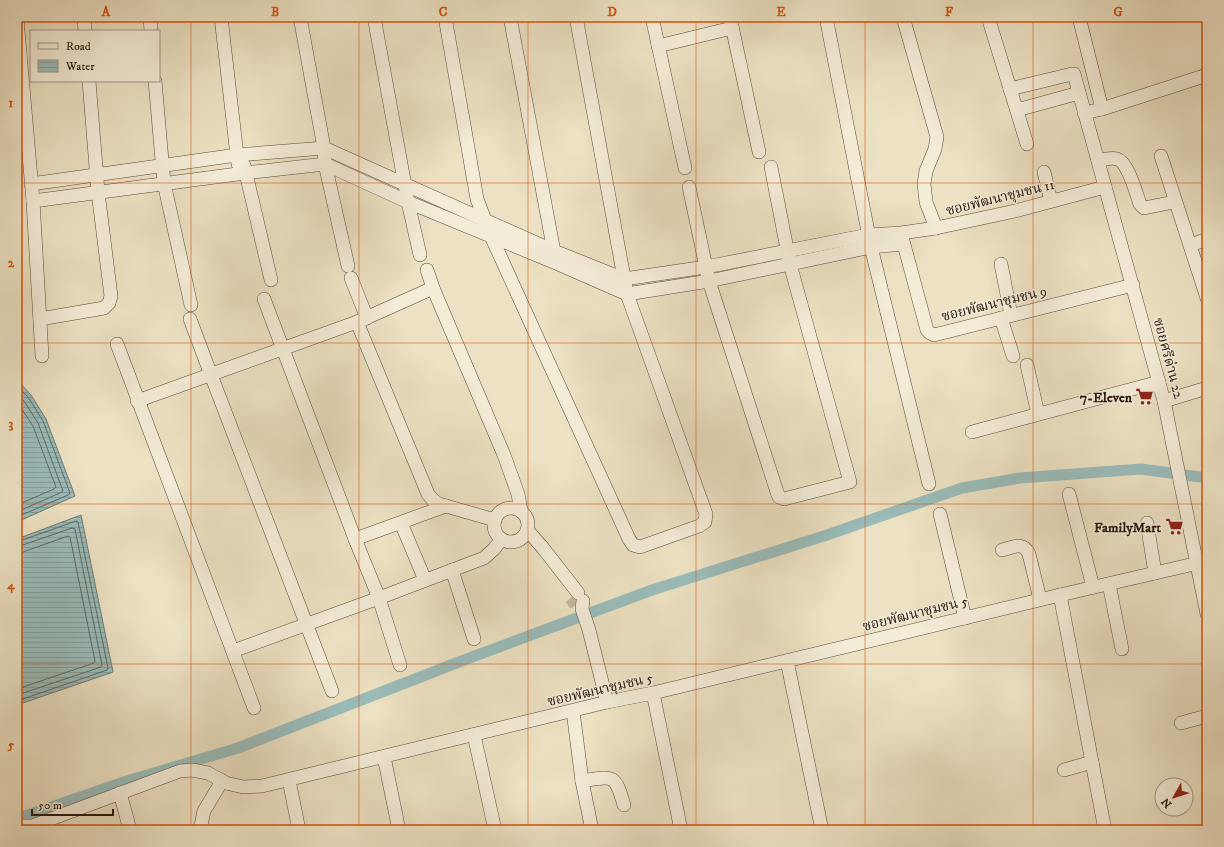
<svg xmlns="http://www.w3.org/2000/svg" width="1224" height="847" viewBox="0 0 1224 847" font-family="'IM FELL DW Pica','Noto Serif Thai',serif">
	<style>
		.water { fill: url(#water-rules); stroke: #6c7a75 }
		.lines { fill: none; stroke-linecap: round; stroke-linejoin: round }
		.shore { stroke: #606964; stroke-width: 1 }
		.canal { stroke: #9abcba; stroke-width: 11 }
		.minor-tunnel { stroke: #c4b89e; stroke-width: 13; stroke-dasharray: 13 6; stroke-linecap: butt }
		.minor-casing { stroke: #58493a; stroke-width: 14 }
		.minor { stroke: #f3ecd7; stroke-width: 13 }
		.grid { fill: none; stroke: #d5520c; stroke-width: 1; stroke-opacity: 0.55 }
		.labels { text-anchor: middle; stroke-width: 3; stroke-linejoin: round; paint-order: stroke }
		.street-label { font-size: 14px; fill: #26160d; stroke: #f3ecd7 }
		.poi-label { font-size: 14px; font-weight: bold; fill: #26160d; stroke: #f3ecd7; text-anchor: end }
		.neatline { fill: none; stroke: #d5520c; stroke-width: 1.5 }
		.grid-label { font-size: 13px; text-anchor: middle; font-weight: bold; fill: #d5520c }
	</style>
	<defs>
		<pattern id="water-rules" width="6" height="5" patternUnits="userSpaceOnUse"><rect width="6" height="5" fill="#9abcba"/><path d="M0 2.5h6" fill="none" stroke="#85a19f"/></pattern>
	</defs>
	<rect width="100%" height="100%" fill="#ece1c2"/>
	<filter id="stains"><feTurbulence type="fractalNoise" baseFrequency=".005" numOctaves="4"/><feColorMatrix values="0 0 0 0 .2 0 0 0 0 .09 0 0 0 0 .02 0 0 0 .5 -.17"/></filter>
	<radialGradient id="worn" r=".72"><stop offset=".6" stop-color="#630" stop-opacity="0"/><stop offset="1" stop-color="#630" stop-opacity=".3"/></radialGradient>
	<!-- water -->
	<g class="water">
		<path d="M17,380l14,15 15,24 29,77 -58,26z"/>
		<path d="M81,515l32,157 -96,33v-166z"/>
	</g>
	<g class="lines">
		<!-- shore -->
		<g class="shore">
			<path d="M17,386l11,11 15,24 27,72 -2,2 -51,22"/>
			<path d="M17,393l7,8 14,22 25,68 -1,1 -45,20"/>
			<path d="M17,402l16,24 23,61 -2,2 -37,16"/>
			<path d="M17,542l59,-21 2,1 30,146 -1,2 -90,31"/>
			<path d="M17,547l55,-19 3,1 27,136 -1,2 -84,28"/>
			<path d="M17,553l6,-1 45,-16 2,1 25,124 -1,2 -77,26"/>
		</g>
		<!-- canal -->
		<path class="canal" d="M25,816l102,-35 111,-33 221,-86 193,-72 172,-54 138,-48 58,-10 121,-9 66,9"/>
		<!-- minor-tunnel -->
		<path class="minor-tunnel" d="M571,598l5,7"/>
		<defs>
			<g id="minor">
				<path d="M84,17l1,14"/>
				<path d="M150,17l1,14"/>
				<path d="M221,17l17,147"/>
				<path d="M300,17l24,131 1,16 23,102"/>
				<path d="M374,17l34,185 12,53"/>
				<path d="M445,17l32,182 14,37 138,303 4,6 7,2 59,-21 6,-4 1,-8 -79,-220 -51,-277"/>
				<path d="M510,17l45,240"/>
				<path d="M652,17l33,151"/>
				<path d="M730,17l29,135"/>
				<path d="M826,17l45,230 58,237"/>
				<path d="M903,17l34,120 -2,12 -9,22 -2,13 2,18 10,26"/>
				<path d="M988,17l39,127"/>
				<path d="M1079,17l23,92"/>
				<path d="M17,19l16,182 9,155"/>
				<path d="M658,46l74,-18"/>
				<path d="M155,81l9,102 27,122"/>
				<path d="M1010,89l62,-15h2l90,327 43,213"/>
				<path d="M1017,110l62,-17"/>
				<path d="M1084,113l18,-4 105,-34"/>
				<path d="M1161,156l46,142"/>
				<path d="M1098,160c5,0 14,-3 19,-1 11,3 19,34 23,45l4,4 25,-5"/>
				<path d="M244,165l27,115"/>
				<path d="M1044,172l7,29"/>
				<path d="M31,184l206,-29 87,-7 230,103 70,28 82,-12 162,-32 33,-2 35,-5 79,-17 90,-24"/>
				<path d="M689,187l20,94 68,211 2,5 5,2 66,-17 -60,-218 -19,-97"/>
				<path d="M33,201l212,-28 80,-9 83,38 148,61 71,31 82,-13 162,-34 32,-3"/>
				<path d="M902,237l25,93 3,3 4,2 199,-50"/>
				<path d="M1191,245l16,-6"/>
				<path d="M1001,264l10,51"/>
				<path d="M427,270l6,18 71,167 14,39 3,17"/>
				<path d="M351,278l16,40"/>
				<path d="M264,299l91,240 24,59 21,67"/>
				<path d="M1001,318l12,38"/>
				<path d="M40,319l64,-11 5,-5 2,-7 -13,-104 -9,-111"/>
				<path d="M190,319l21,56 121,316"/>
				<path d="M357,322l71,172 5,6 6,4 56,16"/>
				<path d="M117,344l137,364"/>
				<path d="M1027,365l11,49"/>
				<path d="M137,401l220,-79 76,-34"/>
				<path d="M1164,401l43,-13"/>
				<path d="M972,432l187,-50"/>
				<path d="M1069,494l24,93"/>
				<circle cx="511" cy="525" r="17"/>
				<path d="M940,514l25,104"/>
				<path d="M401,523l24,57"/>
				<path d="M1147,523l8,50"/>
				<path d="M528,531l15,17 35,45"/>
				<path d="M355,539l91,-33"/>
				<path d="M1002,550c12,-3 21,-9 27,4l11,45"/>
				<path d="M452,570l22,69"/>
				<path d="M1109,584l13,65"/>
				<path d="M1060,595l45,235"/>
				<path d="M583,601l-1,8 7,21 18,72"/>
				<path d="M233,651l146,-53 105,-40 10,-9 7,-9"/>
				<path d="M787,661l35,169"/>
				<path d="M653,693l28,137"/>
				<path d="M573,711l9,70 10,49"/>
				<path d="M1181,723l26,-7"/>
				<path d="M474,735l21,95"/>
				<path d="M384,757l15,73"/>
				<path d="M1064,770l28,-8"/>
				<path d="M289,780l10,50"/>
				<path d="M582,781c31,-5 33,-8 42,24"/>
				<path d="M120,793l10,37"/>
				<path d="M17,823l5,3h10l148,-55 12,-1 16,3 18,10 17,4 19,-1 345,-84 46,-9 407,-98 147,-34"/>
				<path d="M200,830l4,-19 18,-30"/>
			</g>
		</defs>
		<!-- minor casing -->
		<use href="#minor" class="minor-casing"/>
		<!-- minor -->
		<use href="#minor" class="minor"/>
	</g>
	<!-- grid -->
	<path class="grid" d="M191,17v813M359,17v813M528,17v813M696,17v813M865,17v813M1033,17v813M17,183h1190M17,343h1190M17,504h1190M17,664h1190"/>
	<!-- icons -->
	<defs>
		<symbol id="supermarket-bare" viewBox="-9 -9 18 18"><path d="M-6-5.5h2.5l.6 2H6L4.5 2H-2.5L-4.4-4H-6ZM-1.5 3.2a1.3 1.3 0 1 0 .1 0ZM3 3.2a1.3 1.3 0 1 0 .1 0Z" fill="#8f2418" stroke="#f3ecd7" stroke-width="2.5" paint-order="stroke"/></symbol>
	</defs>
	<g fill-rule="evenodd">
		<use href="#supermarket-bare" x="1132" y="384" width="25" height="25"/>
		<use href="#supermarket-bare" x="1162" y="514" width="25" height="25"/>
	</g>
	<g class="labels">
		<!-- street labels -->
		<g class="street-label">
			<text transform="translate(1000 197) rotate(-14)" y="5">ซอยพัฒนาชุมชน 11</text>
			<text transform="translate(994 303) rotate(-14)" y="5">ซอยพัฒนาชุมชน 9</text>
			<text transform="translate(1169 358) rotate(75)" y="5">ซอยศรีด่าน 22</text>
			<text transform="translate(915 613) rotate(-14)" y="5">ซอยพัฒนาชุมชน 5</text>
			<text transform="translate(600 689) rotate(-13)" y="5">ซอยพัฒนาชุมชน 5</text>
		</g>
		<!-- poi labels -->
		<g class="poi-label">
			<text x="1132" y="402">7-Eleven</text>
			<text x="1161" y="532">FamilyMart</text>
		</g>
	</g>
	<!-- margin -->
	<rect width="1224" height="847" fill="none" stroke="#ece1c2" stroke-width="44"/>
	<!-- legend -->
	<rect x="30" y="30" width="130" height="52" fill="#f3ecd7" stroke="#a19686"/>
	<rect x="38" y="43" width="20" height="6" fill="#f3ecd7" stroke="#a19686"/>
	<text x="66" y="50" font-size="12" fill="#26160d">Road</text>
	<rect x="38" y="60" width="20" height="12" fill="url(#water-rules)" stroke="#a19686"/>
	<text x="66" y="70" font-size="12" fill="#26160d">Water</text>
	<!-- north arrow -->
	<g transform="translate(1174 797) rotate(231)"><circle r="19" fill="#f3ecd7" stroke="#a19686"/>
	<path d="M0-3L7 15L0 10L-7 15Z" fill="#8f2418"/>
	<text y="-6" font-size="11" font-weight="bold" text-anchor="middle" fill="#26160d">N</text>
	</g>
	<!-- scale -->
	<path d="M32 809v6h81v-6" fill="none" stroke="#26160d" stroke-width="2"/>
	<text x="38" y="809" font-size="12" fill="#26160d" stroke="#f3ecd7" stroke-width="3" paint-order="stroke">50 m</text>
	<rect x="22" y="22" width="1180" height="803" class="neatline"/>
	<g class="grid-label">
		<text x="106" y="16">A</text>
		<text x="275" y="16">B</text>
		<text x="443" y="16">C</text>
		<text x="612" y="16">D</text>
		<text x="781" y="16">E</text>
		<text x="949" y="16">F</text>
		<text x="1118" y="16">G</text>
		<text x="11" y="107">1</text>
		<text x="11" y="267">2</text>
		<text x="11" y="428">3</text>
		<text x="11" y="589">4</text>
		<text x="11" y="749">5</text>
	</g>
	<rect width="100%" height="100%" filter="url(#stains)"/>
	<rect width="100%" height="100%" fill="url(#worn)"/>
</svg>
